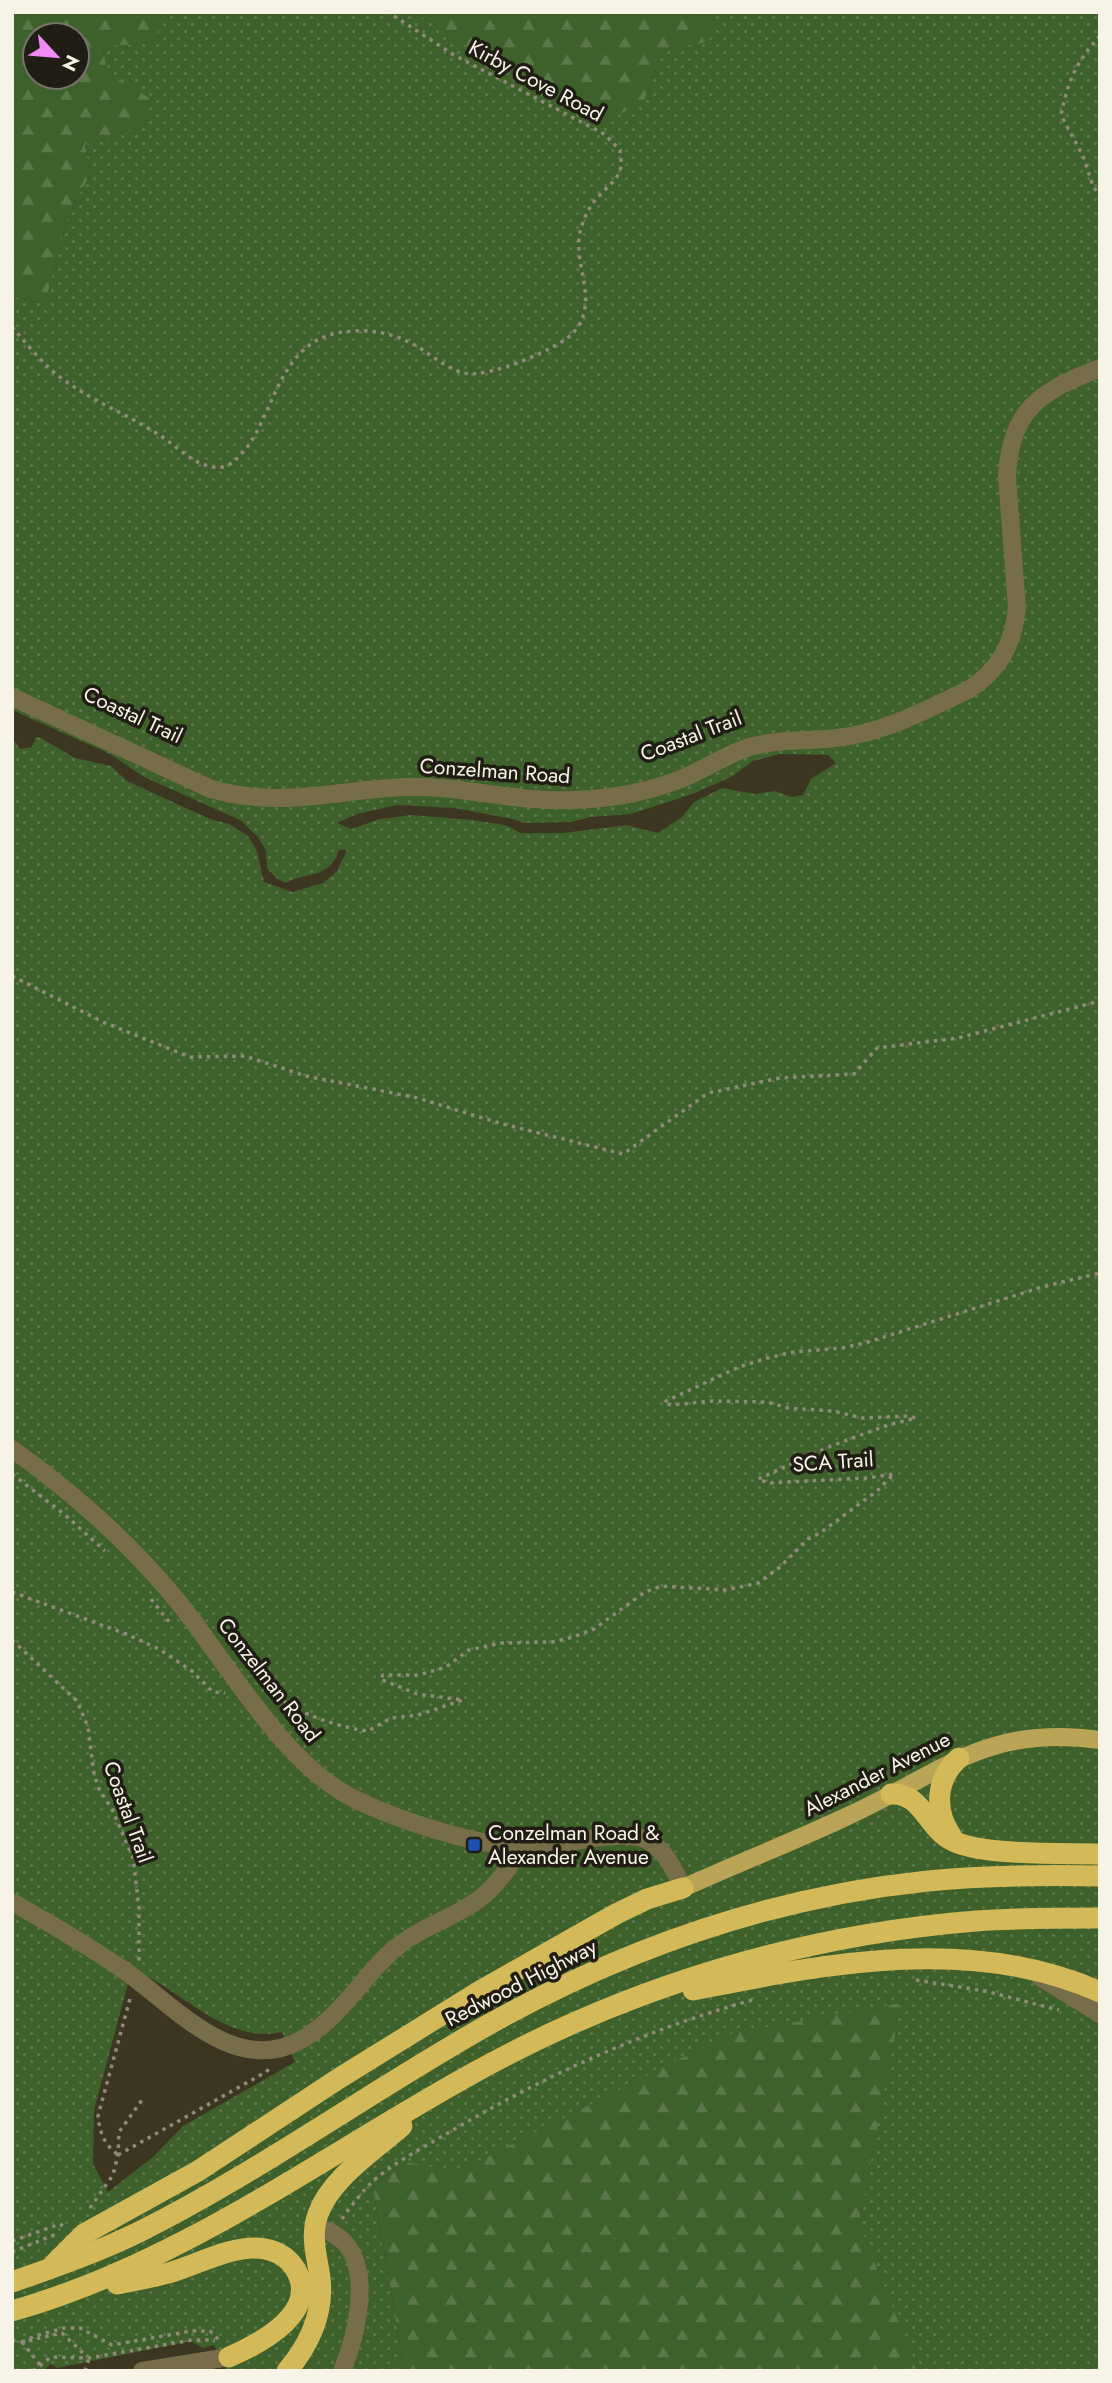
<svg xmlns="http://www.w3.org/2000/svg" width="1112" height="2383" viewBox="0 0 1112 2383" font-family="Jost,sans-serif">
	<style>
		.grass { fill: url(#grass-dots); fill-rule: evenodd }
		.forest { fill: url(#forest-firs); fill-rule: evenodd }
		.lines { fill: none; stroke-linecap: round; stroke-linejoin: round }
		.path { stroke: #908a7a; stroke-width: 3.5; stroke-dasharray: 3.5 5; stroke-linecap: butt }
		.minor { stroke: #786d49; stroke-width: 18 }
		.major { stroke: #baa455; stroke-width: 18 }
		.highway { stroke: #d4b958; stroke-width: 21 }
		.transit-dot { fill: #1a4fb4; stroke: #201d14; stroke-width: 2.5 }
		.labels { text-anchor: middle; stroke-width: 7; stroke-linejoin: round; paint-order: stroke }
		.street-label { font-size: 21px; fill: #f8f3e7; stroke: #201d14 }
		.poi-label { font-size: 21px; fill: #f8f3e7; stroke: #201d14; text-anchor: start }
	</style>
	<defs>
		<pattern id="grass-dots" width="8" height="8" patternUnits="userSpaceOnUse" patternTransform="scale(1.75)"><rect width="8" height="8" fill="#3e602a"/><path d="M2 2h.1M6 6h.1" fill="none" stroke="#5b7749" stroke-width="1.8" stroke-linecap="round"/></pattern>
		<pattern id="forest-firs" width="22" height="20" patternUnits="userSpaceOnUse" patternTransform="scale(1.75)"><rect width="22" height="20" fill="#3e602a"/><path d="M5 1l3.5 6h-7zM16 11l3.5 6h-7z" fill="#5b7749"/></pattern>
	</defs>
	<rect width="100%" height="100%" fill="#3c3522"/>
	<!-- grass -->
	<path class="grass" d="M165,12h249l82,52 148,37 20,-52 50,-30 -21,-7h407v2359h-188l4,-5 -57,-142 41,-221 -307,101 -136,68 -84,16 29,169 -7,14h-168l-13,-26 -11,3 -12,-7 -134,27 -6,-4 -9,7h-30v-1633l8,11 12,-2 4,-10 5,1 34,20 36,8 16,15 83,38 19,5 19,12 9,15 7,31 28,10 31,-9 14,-12 10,-21h-8c-9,29 -31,21 -53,33l-10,-5 -9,-10 -1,-17 -8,-14 -18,-17 -96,-43 -34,-23 -98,-44v-414l33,8 23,-88 22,-41 -5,-30 61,-21 -38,-51 -6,-28 66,-27zM780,754l48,1 8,8 -25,16 -8,16 -11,2 -18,-6 -19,3 -33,-6 -28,14 -12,15 -24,16 -31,-8 -64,8h-42l-16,-8 -33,-5 -61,-5 -31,4 -29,10 -14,-6 20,-9 40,-9 58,3 58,11 10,4 47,-1 21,-5 40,-3 61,-20 39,-17 22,-16zM132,1969c49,20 93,76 150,63l13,30 -112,64 -29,30 -46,36 -15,-28 1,-54z"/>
	<!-- forest -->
	<g class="forest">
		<path d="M12,12h153l3,6 -20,26 -46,2 6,27 43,26 -5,25 -61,21 5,30 -22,41 -23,88 -33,-8zM35,35h42v42h-42z"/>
		<path d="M414,12h279l21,7 -10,24 -40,6 -20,52 -37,20 -111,-57z"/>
		<path d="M901,2003l-42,221 58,143 -5,4h-517l7,-14 -29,-170 33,-25 51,10 272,-138z"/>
	</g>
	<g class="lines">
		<!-- path -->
		<g class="path">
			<path d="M1100,36c-24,25 -32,46 -39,79l22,41 10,30 7,10"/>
			<path d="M12,327c16,18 32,39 52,53 29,21 62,34 92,53 16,9 31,26 49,32 9,3 17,4 25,-1 44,-29 40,-117 107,-131 31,-6 60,0 86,17 13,9 26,19 41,23 22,6 92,-23 108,-39 4,-4 10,-12 11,-18 9,-26 -9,-56 -3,-84 3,-12 8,-23 16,-33 9,-10 23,-19 25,-33 1,-4 -1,-11 -1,-16l-16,-16 -150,-79 -66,-43"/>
			<path d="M12,976l91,46 87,35 55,-1 61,20 112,22 81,25 124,31 85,-61 72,-15 74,-4 23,-26 81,-10 142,-37"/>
			<path d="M12,1474l52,40 41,37"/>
			<path d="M12,1592l114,42 33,15 33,22 21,21 12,1"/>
			<path d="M151,1599l19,24"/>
			<path d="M12,1640l65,61 11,26 6,47 5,15 13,20 21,49 6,50v53"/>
			<path d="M252,1676l3,-2c9,5 13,13 20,20 20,19 66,34 93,37l23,-13 27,-3 45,-15 -46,-6 -37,-15 3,-4h36l27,-8 23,-17 32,-7 51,-1 21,-5 21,-8 51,-37 16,-6 65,4 32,-7 22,-16 28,-28 12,-6 57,-42 17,-17 -27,4 -99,5 -10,-4 73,-33 57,-21 28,-7 -9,-2 -45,2 -29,-7 -45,-3 -21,-6 -54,-1 -42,4 -7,-2 2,-2 73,-34 28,-9 27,-6 48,-4 23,-5 177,-56 58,-14"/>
			<path d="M916,1980l69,11 74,19"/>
			<path d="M117,2154c-13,-10 -17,-21 -19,-38l33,-121"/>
			<path d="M118,2155l148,-83 5,-5"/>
			<path d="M90,2208l23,-33 5,-20 1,-23 23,-32"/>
			<path d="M342,2219c9,-13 19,-26 30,-37 24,-21 54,-36 81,-52 95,-56 197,-102 303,-131"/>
			<path d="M12,2241l48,-17 6,4"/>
			<path d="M12,2252l44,-18"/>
			<path d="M12,2340l10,2 40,-9 25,24"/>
			<path d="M22,2342l13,-6 29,-8h16l32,17 79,-14h19l11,11"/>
			<path d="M22,2342l18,23"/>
			<path d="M33,2371l18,-14 38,1 103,-18h23"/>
			<path d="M85,2371l4,-13"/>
		</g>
		<!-- minor -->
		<g class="minor">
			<path d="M12,697l199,92c73,20 122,1 194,-2 57,-2 112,16 169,13 33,-1 68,-7 99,-18 27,-9 50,-27 77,-35 35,-10 70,-4 105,-12 40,-8 77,-28 113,-45 32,-20 45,-46 49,-82l-10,-131c3,-68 34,-86 93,-109"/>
			<path d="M12,1449c62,44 120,96 168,155 47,59 104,159 171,193 42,22 126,49 173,50 33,1 92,-19 121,-8 20,9 29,31 38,49"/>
			<path d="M12,1902c39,22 77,44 113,69 50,35 109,106 176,69 38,-21 59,-60 91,-89 27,-24 58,-31 86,-51 18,-13 32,-34 44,-53"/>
			<path d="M1040,1977l60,37"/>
			<path d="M315,2225c10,5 20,8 28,16 30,30 13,96 -1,130"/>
			<path d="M142,2371l87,-14"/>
		</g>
		<!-- major -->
		<path class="major" d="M683,1888c55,-25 112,-47 167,-73 93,-43 138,-91 250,-75"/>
		<!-- highway -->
		<g class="highway">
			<path d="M891,1794c31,-2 37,36 62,47 31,15 110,12 147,13"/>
			<path d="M952,1837c-18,-25 -17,-58 7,-79"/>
			<path d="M693,1990c133,-26 278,-56 407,2"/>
			<path d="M54,2264l30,-30 114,-63 140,-92 142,-88 136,-77 31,-15 36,-11"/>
			<path d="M12,2282c43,-15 86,-30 127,-50 120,-60 230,-140 347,-206 137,-77 285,-129 442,-145 57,-6 115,-6 172,-5"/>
			<path d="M117,2284c19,-4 39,-7 58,-13 25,-8 55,-24 82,-23 15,1 28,6 37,19 29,44 -33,76 -65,90"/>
			<path d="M12,2311c170,-48 312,-156 465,-240 154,-85 324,-136 499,-150 41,-3 82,-3 124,-3"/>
			<path d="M287,2371c22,-26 37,-58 33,-93 -3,-22 -10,-42 -2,-64 13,-36 56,-63 84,-88"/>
		</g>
	</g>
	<!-- markers -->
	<rect class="transit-dot" x="467" y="1838" width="14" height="14" rx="3.5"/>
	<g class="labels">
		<!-- street labels -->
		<g class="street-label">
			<text transform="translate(536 81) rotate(28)" y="7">Kirby Cove Road</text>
			<text transform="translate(133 715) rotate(25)" y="7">Coastal Trail</text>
			<text transform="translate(691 736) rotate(-21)" y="7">Coastal Trail</text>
			<text transform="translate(495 771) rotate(4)" y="7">Conzelman Road</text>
			<text transform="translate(833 1462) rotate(-4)" y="7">SCA Trail</text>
			<text transform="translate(269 1680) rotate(52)" y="7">Conzelman Road</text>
			<text transform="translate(877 1774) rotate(-27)" y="7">Alexander Avenue</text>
			<text transform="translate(128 1812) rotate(70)" y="7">Coastal Trail</text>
			<text transform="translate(521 1983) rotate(-27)" y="7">Redwood Highway</text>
		</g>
		<!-- poi labels -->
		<g class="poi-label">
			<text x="488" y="1840">Conzelman Road &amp;<tspan x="488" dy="24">Alexander Avenue</tspan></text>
		</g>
	</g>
	<!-- border -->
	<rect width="1112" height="2383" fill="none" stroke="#f8f3e7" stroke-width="28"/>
	<!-- north arrow -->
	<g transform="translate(56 56) rotate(116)"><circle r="33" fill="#201d14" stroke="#767368" stroke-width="2"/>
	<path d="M0-5L12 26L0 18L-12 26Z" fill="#f08bf6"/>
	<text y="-10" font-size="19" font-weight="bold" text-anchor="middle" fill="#f8f3e7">N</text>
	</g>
</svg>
